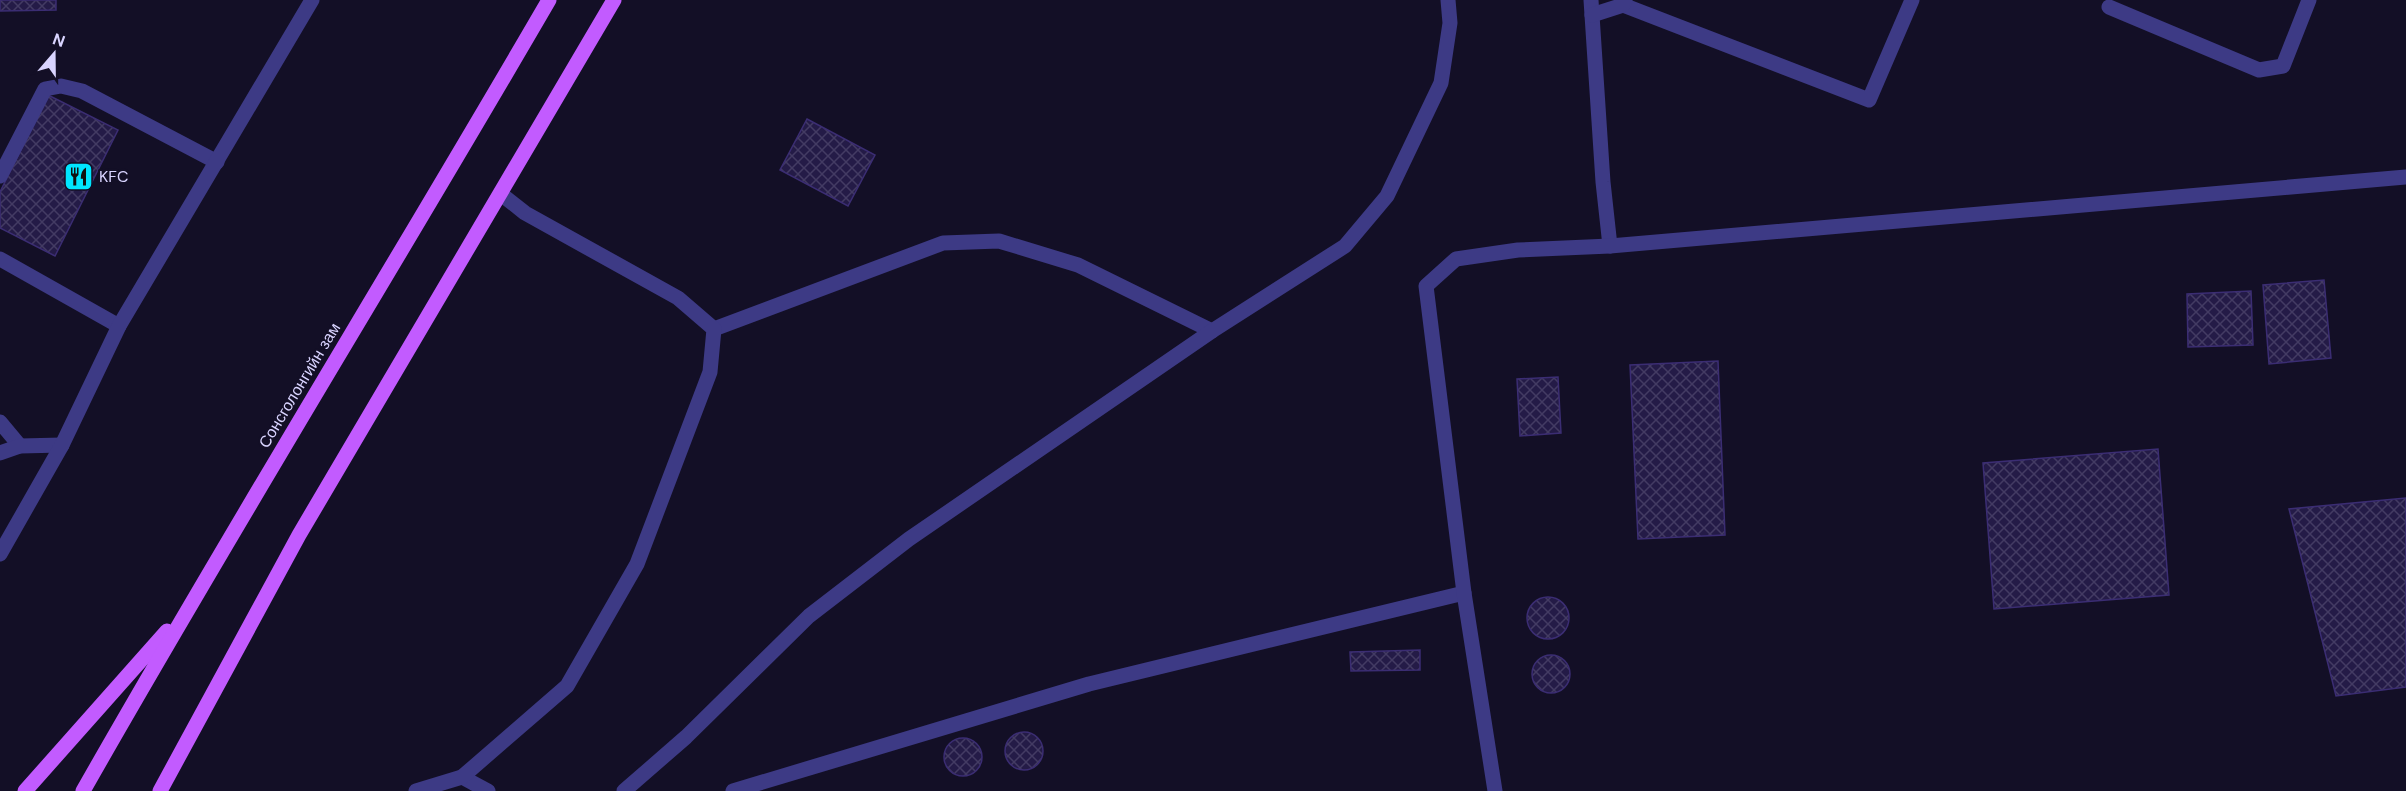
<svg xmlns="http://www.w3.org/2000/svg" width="2406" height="791" viewBox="0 0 2406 791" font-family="'DM Sans',sans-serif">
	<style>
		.building { fill: url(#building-cross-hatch); stroke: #3b2d73; stroke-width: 1.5 }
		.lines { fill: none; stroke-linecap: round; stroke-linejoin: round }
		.service { stroke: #3d3a85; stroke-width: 15 }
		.primary { stroke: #c25bff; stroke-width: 15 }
		.labels { text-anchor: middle; stroke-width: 4.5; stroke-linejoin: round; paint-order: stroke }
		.poi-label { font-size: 16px; fill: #d9d4ff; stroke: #130f26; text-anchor: start }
		.street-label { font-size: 16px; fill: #d9d4ff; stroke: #130f26 }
	</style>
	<defs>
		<pattern id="building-cross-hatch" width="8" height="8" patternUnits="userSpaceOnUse" patternTransform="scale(1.5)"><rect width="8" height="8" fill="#241b47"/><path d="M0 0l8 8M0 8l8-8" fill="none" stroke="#433b63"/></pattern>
	</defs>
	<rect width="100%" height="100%" fill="#130f26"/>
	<!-- building -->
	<g class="building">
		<path d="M0,0h56v10l-56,1z"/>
		<path d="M48,95l70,35 -63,126 -55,-28v-36z"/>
		<path d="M807,119l68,36 -27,51 -68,-36z"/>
		<path d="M2324,280l7,78 -62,6 -6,-79z"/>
		<path d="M2251,291l2,54 -65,2 -1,-53z"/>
		<path d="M1718,361l7,174 -87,4 -8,-174z"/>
		<path d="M1558,377l3,56 -41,3 -3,-57z"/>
		<path d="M2158,449l11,146 -175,14 -11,-146z"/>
		<path d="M2406,498v189l-70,9 -47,-187z"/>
		<circle cx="1548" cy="618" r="21"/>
		<path d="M1420,650v20l-69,1 -1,-19z"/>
		<circle cx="1551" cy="674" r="19"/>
		<circle cx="1024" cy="751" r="19"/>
		<circle cx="963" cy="757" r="19"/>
	</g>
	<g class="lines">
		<!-- service -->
		<g class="service">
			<path d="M1591,0l12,182 7,64"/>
			<path d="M1623,5l246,95 43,-100"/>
			<path d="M2109,7l150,63 24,-4 26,-66"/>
			<path d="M1592,15l31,-10 2,-5"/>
			<path d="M0,176l45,-87 16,-3 21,5 135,71"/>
			<path d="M0,259l119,67"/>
			<path d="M714,329l229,-86 56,-2 79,24 134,66"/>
			<path d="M0,422l20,24"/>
			<path d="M0,453l20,-7 42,-1"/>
			<path d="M0,554l62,-109 57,-119 193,-326"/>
			<path d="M462,777l26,14"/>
			<path d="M416,791l46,-14 105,-91 70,-122 73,-192 4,-43 -36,-31 -153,-85 -24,-19"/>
			<path d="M624,791l62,-54 123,-121 100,-77 303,-208 133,-85 42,-50 54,-113 9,-60 -2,-23"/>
			<path d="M733,791l356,-107 375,-91"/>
			<path d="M1495,791l-31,-198 -38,-307 30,-27 62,-9 92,-4 796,-69"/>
		</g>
		<!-- primary -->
		<g class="primary">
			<path d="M25,791l142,-160"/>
			<path d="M83,791c151,-266 312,-526 466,-791"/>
			<path d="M160,791l139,-256 315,-535"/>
		</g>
	</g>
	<!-- icons -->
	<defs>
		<symbol id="restaurant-square" viewBox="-11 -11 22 22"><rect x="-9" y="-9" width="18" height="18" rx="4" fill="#00e5ff" stroke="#130f26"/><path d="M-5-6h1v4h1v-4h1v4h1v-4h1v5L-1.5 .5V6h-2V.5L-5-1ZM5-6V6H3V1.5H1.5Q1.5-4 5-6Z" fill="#111"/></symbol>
	</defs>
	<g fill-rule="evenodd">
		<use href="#restaurant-square" x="62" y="160" width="33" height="33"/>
	</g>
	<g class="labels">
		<!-- poi labels -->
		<g class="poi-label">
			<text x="99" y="182">KFC</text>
		</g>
		<!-- street labels -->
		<g class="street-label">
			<text transform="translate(299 385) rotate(-59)" y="6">Сонсголонгийн зам</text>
		</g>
	</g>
	<!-- north arrow -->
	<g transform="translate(54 54) rotate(20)" stroke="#130f26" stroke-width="4.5" paint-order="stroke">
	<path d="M0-4.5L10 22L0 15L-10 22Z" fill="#d9d4ff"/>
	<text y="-9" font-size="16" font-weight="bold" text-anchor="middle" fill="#d9d4ff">N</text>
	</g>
</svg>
